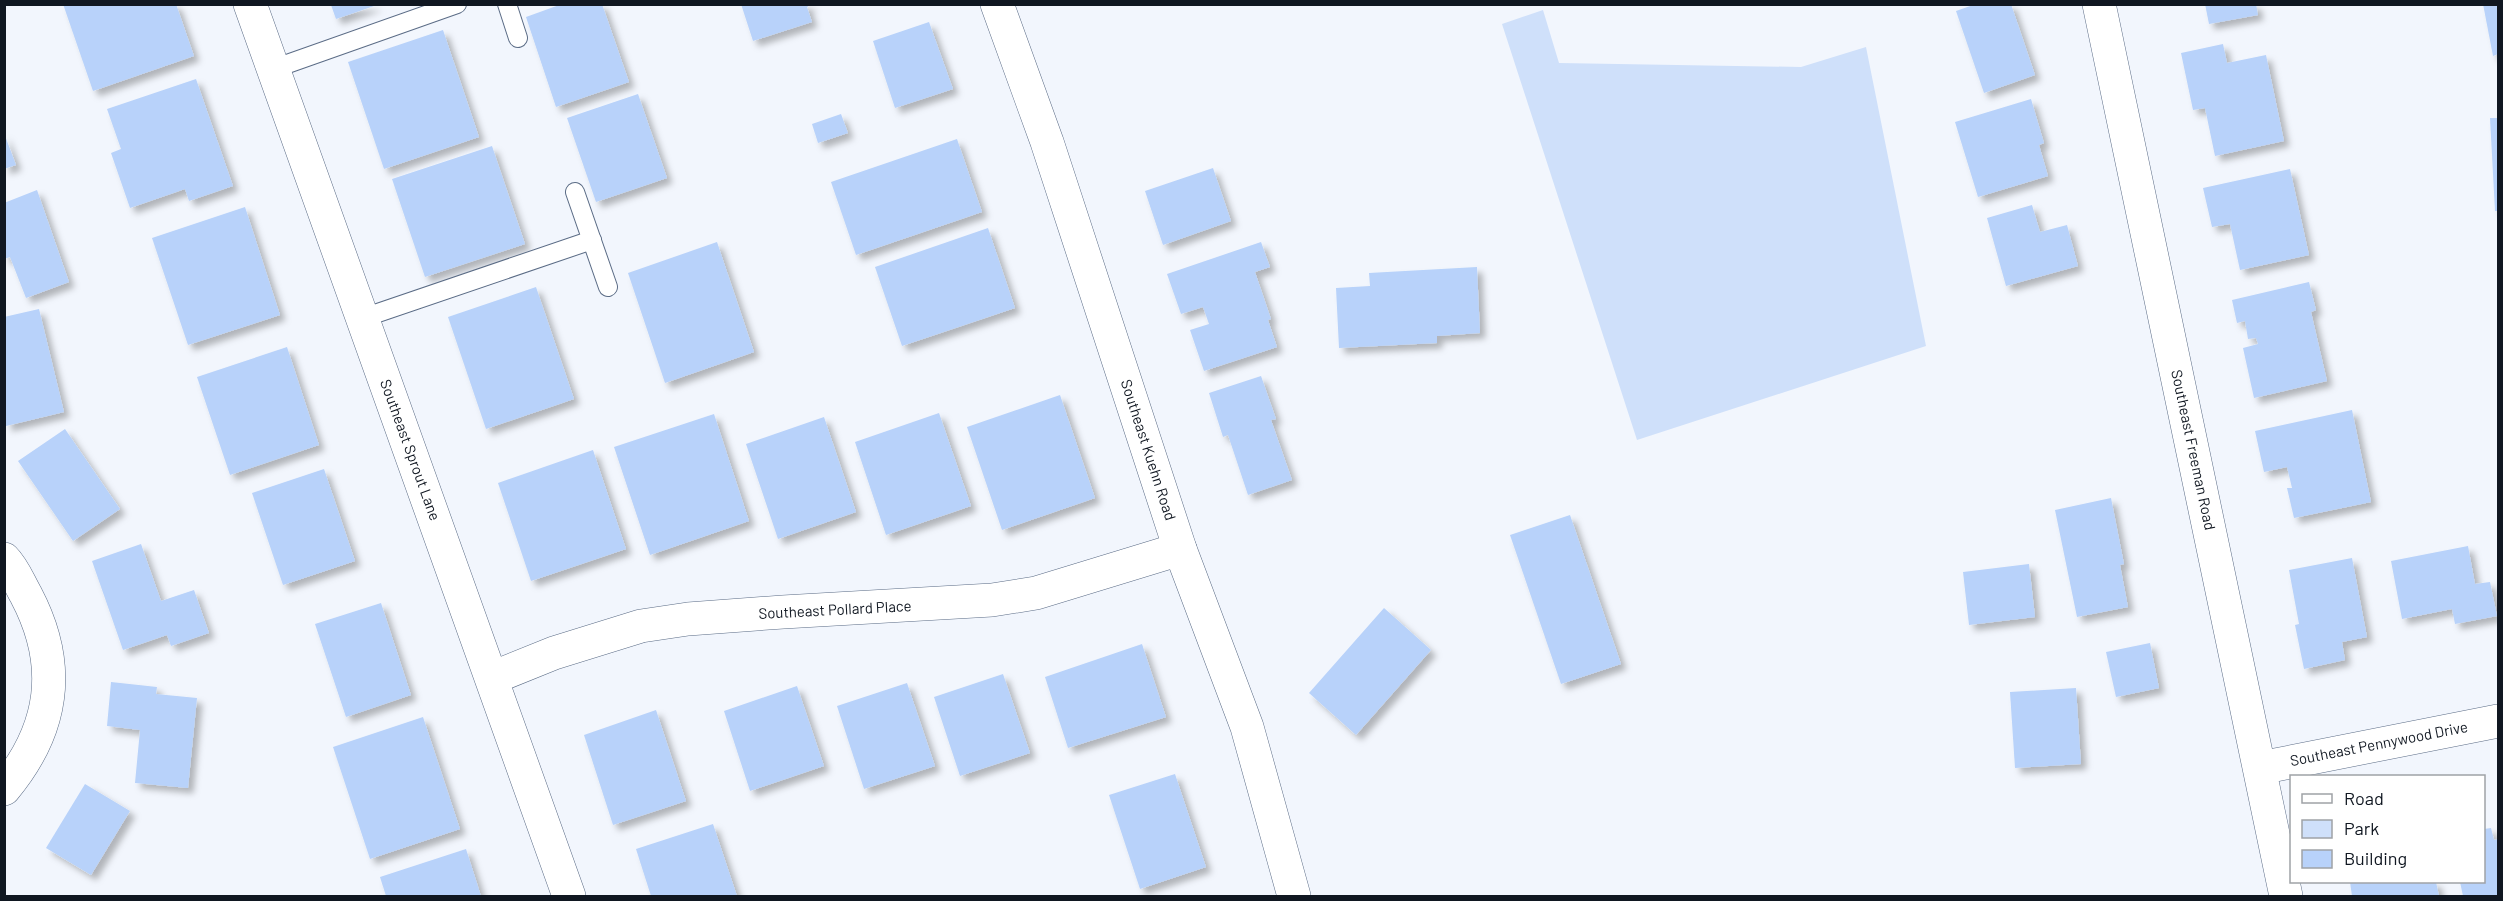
<svg xmlns="http://www.w3.org/2000/svg" width="2503" height="901" viewBox="0 0 2503 901" font-family="Barlow,sans-serif">
	<style>
		.green { fill: #cfe0fa }
		.building { fill: #b8d2fa; filter: url(#shadow) }
		.lines { fill: none; stroke-linecap: round; stroke-linejoin: round }
		.service-casing { stroke: #5b6c86; stroke-width: 20 }
		.minor-casing { stroke: #5b6c86; stroke-width: 34 }
		.service { stroke: #fff; stroke-width: 18 }
		.minor { stroke: #fff; stroke-width: 33 }
		.labels { text-anchor: middle; stroke-width: 4.5; stroke-linejoin: round; paint-order: stroke }
		.street-label { font-size: 15px; fill: #101721; stroke: #fff }
	</style>
	<defs>
		<filter id="shadow"><feDropShadow dx="5.5" dy="5.5" stdDeviation="3" flood-color="#0004"/></filter>
	</defs>
	<rect width="100%" height="100%" fill="#f2f6fd"/>
	<!-- green -->
	<path class="green" d="M1543,10l16,53 242,4 65,-20 60,299 -289,94 -135,-416z"/>
	<!-- building -->
	<g class="building">
		<path d="M63,4h113l18,52 -101,35z"/>
		<path d="M562,4h40l27,78 -73,25 -30,-90z"/>
		<path d="M741,4h71l-5,3 5,15 -59,19z"/>
		<path d="M1976,4h35l24,71 -51,18 -28,-82z"/>
		<path d="M2205,4h51l2,11 -49,9z"/>
		<path d="M2483,4h15v50l-5,2z"/>
		<path d="M331,5h46l-41,14z"/>
		<path d="M929,22l24,67 -58,19 -22,-67z"/>
		<path d="M443,30l36,107 -95,32 -36,-107z"/>
		<path d="M2223,44l4,19 39,-8 18,86 -69,15 -10,-48 -12,2 -12,-57z"/>
		<path d="M196,79l37,107 -44,15 -4,-12 -55,19 -19,-55 10,-4 -14,-40z"/>
		<path d="M638,94l29,84 -71,24 -29,-84z"/>
		<path d="M2031,99l13,44 -5,2 9,31 -70,21 -23,-75z"/>
		<path d="M841,114l7,19 -30,10 -6,-19z"/>
		<path d="M2490,118h8v93h-3z"/>
		<path d="M4,133l12,32 -12,4z"/>
		<path d="M957,139l25,73 -126,43 -25,-73z"/>
		<path d="M492,146l33,98 -100,33 -33,-98z"/>
		<path d="M1213,168l18,53 -68,24 -18,-54z"/>
		<path d="M2290,169l19,86 -69,15 -10,-46 -18,3 -9,-39z"/>
		<path d="M37,190l32,92 -43,16 -16,-41 -6,2v-56z"/>
		<path d="M2032,205l8,27 27,-7 11,41 -72,20 -19,-68z"/>
		<path d="M245,207l35,108 -92,30 -36,-107z"/>
		<path d="M988,228l27,80 -113,38 -27,-79z"/>
		<path d="M717,242l37,110 -89,31 -37,-110z"/>
		<path d="M1261,242l9,25 -15,5 16,47 -3,1 9,27 -73,24 -14,-41 19,-6 -6,-17 -22,7 -14,-40z"/>
		<path d="M1477,267l3,66 -43,3v7l-98,5 -3,-60 34,-2 -1,-13z"/>
		<path d="M2309,282l7,28 -5,2 16,69 -73,17 -11,-50 15,-4 -2,-6 -8,1 -3,-18 -8,2 -5,-23z"/>
		<path d="M536,287l38,112 -88,30 -38,-112z"/>
		<path d="M39,309l25,103 -58,14 -2,-109z"/>
		<path d="M287,347l32,98 -89,30 -33,-98z"/>
		<path d="M1261,376l15,43 -5,1 21,60 -44,15 -20,-60 -5,2 -14,-44z"/>
		<path d="M1060,395l35,103 -93,32 -35,-103z"/>
		<path d="M2352,410l19,92 -77,16 -7,-30h5l-5,-21 -23,5 -9,-41z"/>
		<path d="M939,413l32,93 -85,29 -31,-93z"/>
		<path d="M714,414l35,107 -99,34 -36,-108z"/>
		<path d="M824,417l32,95 -78,27 -32,-95z"/>
		<path d="M65,429l55,80 -47,32 -55,-80z"/>
		<path d="M593,450l33,99 -95,32 -33,-98z"/>
		<path d="M324,469l31,92 -72,24 -31,-92z"/>
		<path d="M2111,498l13,66 -4,1 8,42 -51,10 -22,-107z"/>
		<path d="M1570,515l51,149 -60,20 -51,-149z"/>
		<path d="M141,544l20,57 33,-11 15,43 -38,13 -4,-11 -44,15 -31,-89z"/>
		<path d="M2468,546l7,38 15,-2 7,34 -42,8 -3,-15 -50,10 -11,-58z"/>
		<path d="M2352,558l15,79 -25,5 3,18 -41,9 -9,-44 4,-1 -10,-54z"/>
		<path d="M2029,564l6,53 -66,8 -6,-53z"/>
		<path d="M381,603l30,92 -65,22 -31,-93z"/>
		<path d="M1384,608l47,42 -75,85 -47,-42z"/>
		<path d="M2150,643l9,45 -43,9 -10,-45z"/>
		<path d="M1142,644l24,73 -98,31 -23,-71z"/>
		<path d="M1003,674l27,79 -70,23 -26,-79z"/>
		<path d="M111,682l46,5 -1,7 41,4 -9,90 -53,-5 5,-53 -33,-4z"/>
		<path d="M907,683l28,83 -71,23 -27,-83z"/>
		<path d="M797,686l27,80 -74,25 -26,-80z"/>
		<path d="M2076,688l5,76 -66,4 -5,-76z"/>
		<path d="M656,710l30,91 -73,24 -29,-90z"/>
		<path d="M423,717l37,112 -90,30 -37,-112z"/>
		<path d="M1175,774l31,93 -66,22 -31,-94z"/>
		<path d="M85,784l45,27 -39,64 -45,-27z"/>
		<path d="M713,824l24,72h-86l-15,-47z"/>
		<path d="M2491,828l3,12 4,-1v57h-35l-3,-14h24v-53z"/>
		<path d="M466,849l15,47h-95l-6,-19z"/>
		<path d="M2350,882h86l3,14h-87z"/>
	</g>
	<g class="lines">
		<defs>
			<g id="service">
				<path d="M507,4l11,34"/>
				<path d="M273,69l184,-65"/>
				<path d="M575,192l33,95"/>
				<path d="M363,318l229,-78"/>
			</g>
			<g id="minor">
				<path d="M250,4l319,892"/>
				<path d="M997,4l50,138 133,407 67,178 47,169"/>
				<path d="M2099,4l187,892"/>
				<path d="M4,559c10,10 15,24 22,36 37,70 28,134 -22,194"/>
				<path d="M492,678l62,-25 87,-27 47,-7 95,-7 209,-12 44,-7 144,-44"/>
				<path d="M2260,768l238,-47"/>
			</g>
		</defs>
		<!-- service casing -->
		<use href="#service" class="service-casing"/>
		<!-- minor casing -->
		<use href="#minor" class="minor-casing"/>
		<!-- service -->
		<use href="#service" class="service"/>
		<!-- minor -->
		<use href="#minor" class="minor"/>
	</g>
	<g class="labels">
		<!-- street labels -->
		<g class="street-label">
			<text transform="translate(410 450) rotate(70)" y="5">Southeast Sprout Lane</text>
			<text transform="translate(1148 450) rotate(72)" y="5">Southeast Kuehn Road</text>
			<text transform="translate(2193 450) rotate(78)" y="5">Southeast Freeman Road</text>
			<text transform="translate(835 610) rotate(-3)" y="5">Southeast Pollard Place</text>
			<text transform="translate(2379 744) rotate(-11)" y="5">Southeast Pennywood Drive</text>
		</g>
	</g>
	<!-- border -->
	<rect width="2503" height="901" fill="none" stroke="#101721" stroke-width="12"/>
	<!-- legend -->
	<rect x="2290" y="775" width="195" height="108" fill="#ffffff" stroke="#9fa2a6" stroke-width="1.5"/>
	<rect x="2302" y="794" width="30" height="9" fill="#ffffff" stroke="#9fa2a6" stroke-width="1.5"/>
	<text x="2344" y="805" font-size="18" fill="#101721">Road</text>
	<rect x="2302" y="820" width="30" height="18" fill="#cfe0fa" stroke="#9fa2a6" stroke-width="1.5"/>
	<text x="2344" y="835" font-size="18" fill="#101721">Park</text>
	<rect x="2302" y="850" width="30" height="18" fill="#b8d2fa" stroke="#9fa2a6" stroke-width="1.5"/>
	<text x="2344" y="865" font-size="18" fill="#101721">Building</text>
</svg>
